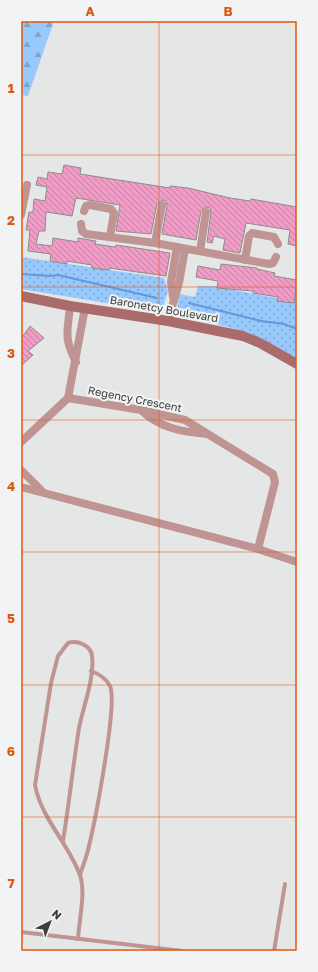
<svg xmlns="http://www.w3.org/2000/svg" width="318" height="972" viewBox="0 0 318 972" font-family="'Golos Text',sans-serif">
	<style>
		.grass { fill: url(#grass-dots) }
		.forest { fill: url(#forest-firs) }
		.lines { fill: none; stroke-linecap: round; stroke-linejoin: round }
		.stream { stroke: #6497dc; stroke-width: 2 }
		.building { fill: url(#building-back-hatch); stroke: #8d8c8c }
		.lane { stroke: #c09493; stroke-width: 4 }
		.street { stroke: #c09493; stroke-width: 8 }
		.secondary { stroke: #aa6c6b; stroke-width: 10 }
		.grid { fill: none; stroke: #df580e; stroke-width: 1; stroke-opacity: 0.55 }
		.labels { text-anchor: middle; stroke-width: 4; stroke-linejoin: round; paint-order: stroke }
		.street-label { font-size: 11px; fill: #3c3d3d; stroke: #f2f3f4 }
		.neatline { fill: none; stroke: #df580e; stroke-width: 1.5 }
		.grid-label { font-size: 13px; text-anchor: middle; font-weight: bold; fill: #df580e }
	</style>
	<defs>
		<pattern id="grass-dots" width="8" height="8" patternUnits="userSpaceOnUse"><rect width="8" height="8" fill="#98c9fc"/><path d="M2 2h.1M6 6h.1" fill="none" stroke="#7da4cd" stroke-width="1.8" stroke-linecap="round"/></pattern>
		<pattern id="forest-firs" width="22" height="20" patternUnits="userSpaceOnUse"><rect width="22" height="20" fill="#98c9fc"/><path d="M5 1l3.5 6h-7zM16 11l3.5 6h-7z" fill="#7da4cd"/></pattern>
		<pattern id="building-back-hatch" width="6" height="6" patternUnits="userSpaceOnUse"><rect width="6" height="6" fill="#f29bc7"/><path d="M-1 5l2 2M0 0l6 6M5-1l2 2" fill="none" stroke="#c580a3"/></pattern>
	</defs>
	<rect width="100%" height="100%" fill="#e5e6e6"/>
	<!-- grass -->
	<g class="grass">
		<path d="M21,257l143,21 4,13 -6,19 -19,-1 -122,-20z"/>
		<path d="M198,286h15l84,16v56l-50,-26 -70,-18 2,-20 16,3z"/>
	</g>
	<!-- forest -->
	<path class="forest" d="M21,21h33l-26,75 -7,-1z"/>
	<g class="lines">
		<!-- stream -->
		<g class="stream">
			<path d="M21,274l30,2 7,-1 99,23"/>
			<path d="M189,303l72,18 23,3 13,5"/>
		</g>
	</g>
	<!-- building -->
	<g class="building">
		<path d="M64,165l17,3 -1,6 90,14v-2l18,2 42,10 20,3 1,-2 46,8v39l-9,-2 2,-14 -44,-7 -6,30 -17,-3 2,-11 -11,-3 -2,7 -5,-1 4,-30 -1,-4 -4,-1 -5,4 -5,29 -34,-6 5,-28 -1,-5 -3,-1 -6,4 -6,30 -35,-3 4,-26 -44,-7 -4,18 -26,-4 -1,19h-6l-3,13 16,2 1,-8 25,4v-4l18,3 -1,3 20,3 1,-2 54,8 -4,23 -57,-8v2l-17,-2v-3l-25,-4v3l-17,-3 1,-7 -23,-3 2,-21h-4l3,-18h4l1,-13 11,2 2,-14 -11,-2 2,-8 9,2 1,-7 14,2z"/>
		<path d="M221,264l36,4v1l18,4 -1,3 23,4 -3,23 -17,-2 1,-4 -25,-4v-2l-36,-3 1,-7 -22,-4 2,-11 22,4z"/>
		<path d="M30,326l14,12 -16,13 5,4 -12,11v-27z"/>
	</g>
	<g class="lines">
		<!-- lane -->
		<g class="lane">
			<path d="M63,841c6,-37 10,-75 16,-113 4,-21 16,-51 13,-72 -1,-11 -15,-16 -24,-13l-10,13 -7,27 -16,102c6,33 33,58 45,90 6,19 -1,44 -2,64"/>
			<path d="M80,875c3,-10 7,-19 9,-29 6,-25 29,-143 21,-160 -4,-8 -11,-12 -19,-15"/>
			<path d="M21,932l161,19"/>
			<path d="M274,951l11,-67"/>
		</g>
		<!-- street -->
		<g class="street">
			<path d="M84,211l2,-5 4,-1 21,4 3,4 -4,23"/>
			<path d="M21,215l6,-30"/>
			<path d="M81,224l1,7 4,3 69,9 114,21 4,-1 3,-6"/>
			<path d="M155,243l7,-38"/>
			<path d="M200,251l6,-39"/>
			<path d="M245,260l4,-24 3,-3 22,4 4,7"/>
			<path d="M173,297l-2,-15 6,-35"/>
			<path d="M70,306c-2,26 -7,30 6,56"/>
			<path d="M168,321l11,-38 6,-34"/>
			<path d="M68,398l17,-90"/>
			<path d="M141,410c19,18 41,22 66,24"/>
			<path d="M21,442l47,-44 73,12 44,10 88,54 2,8 -17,67"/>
			<path d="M21,470l22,22"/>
			<path d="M21,487l237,62 39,13"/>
		</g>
		<!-- secondary -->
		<path class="secondary" d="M21,296l49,10 98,15 75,15 17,7 37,21"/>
	</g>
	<!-- grid -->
	<path class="grid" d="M159,21v930M21,155h276M21,287h276M21,420h276M21,552h276M21,685h276M21,817h276"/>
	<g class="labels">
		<!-- street labels -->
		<g class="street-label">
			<text transform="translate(164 309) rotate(10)" y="4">Baronetcy Boulevard</text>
			<text transform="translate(135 399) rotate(11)" y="4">Regency Crescent</text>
		</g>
	</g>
	<!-- border -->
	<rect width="318" height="972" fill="none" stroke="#f2f3f4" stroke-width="44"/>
	<!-- north arrow -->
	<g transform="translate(50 922) rotate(42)" stroke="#f2f3f4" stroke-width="3" paint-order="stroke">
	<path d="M0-3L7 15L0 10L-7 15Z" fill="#3c3d3d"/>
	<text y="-6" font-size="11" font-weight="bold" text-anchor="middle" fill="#3c3d3d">N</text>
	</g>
	<rect x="22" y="22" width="274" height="928" class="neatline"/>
	<g class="grid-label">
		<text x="90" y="16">A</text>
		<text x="228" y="16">B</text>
		<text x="11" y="93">1</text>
		<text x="11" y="225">2</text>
		<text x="11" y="358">3</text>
		<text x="11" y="491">4</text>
		<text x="11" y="623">5</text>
		<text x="11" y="756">6</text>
		<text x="11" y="888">7</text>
	</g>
</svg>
